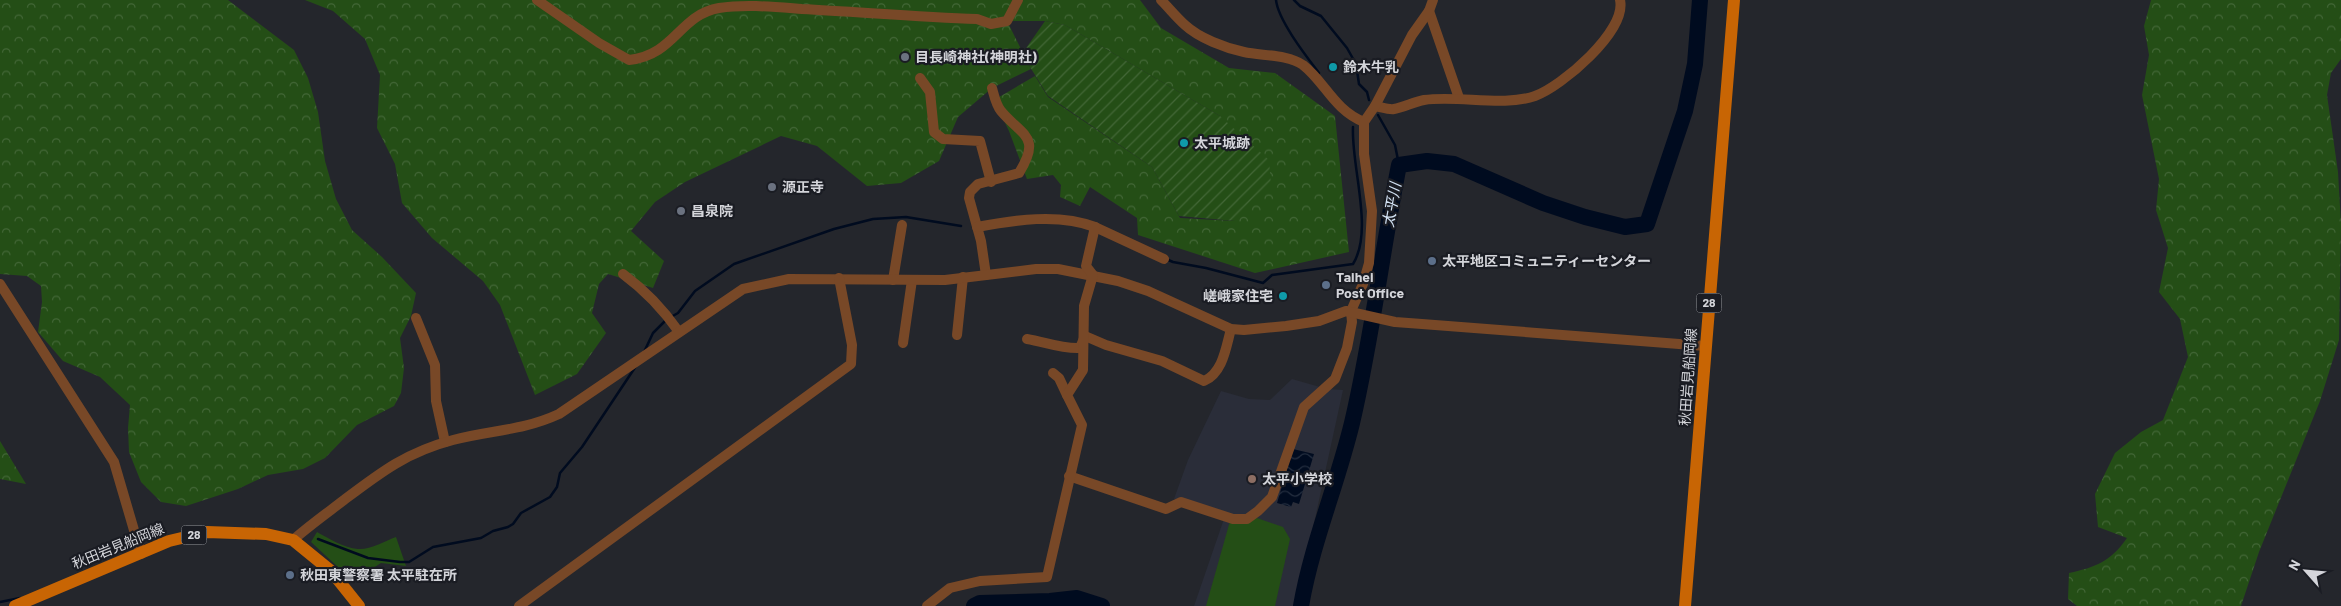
<svg xmlns="http://www.w3.org/2000/svg" width="2341" height="606" viewBox="0 0 2341 606" font-family="Barlow,'Noto Sans JP',sans-serif">
	<style>
		.built { fill: #2a2d39 }
		.grass { fill: #244e16 }
		.forest { fill: url(#forest-crowns) }
		.garden { fill: url(#garden-furrows) }
		.water { fill: url(#water-waves) }
		.lines { fill: none; stroke-linecap: round; stroke-linejoin: round }
		.stream { stroke: #000b1f; stroke-width: 2.5 }
		.river { stroke: #000b1f; stroke-width: 16 }
		.minor { stroke: #784827; stroke-width: 10 }
		.major { stroke: #c86504; stroke-width: 12 }
		.worship-dot { fill: #6b7280; stroke: #1a1c23; stroke-width: 2 }
		.culture-dot { fill: #0f9aa8; stroke: #1a1c23; stroke-width: 2 }
		.service-dot { fill: #5c6f8a; stroke: #1a1c23; stroke-width: 2 }
		.education-dot { fill: #8d6e63; stroke: #1a1c23; stroke-width: 2 }
		.labels { text-anchor: middle; stroke-width: 4.5; stroke-linejoin: round; paint-order: stroke }
		.shield { fill: #1a1c23; stroke: #9c9ea3; stroke-width: 1 }
		.shield-label { font-size: 12px; font-weight: bold; fill: #d4d5da }
		.poi-label { font-size: 14px; font-weight: bold; fill: #d4d5da; stroke: #1a1c23; text-anchor: start }
		.street-label { font-size: 14px; fill: #d4d5da; stroke: #1a1c23 }
		.water-label { font-size: 15px; font-style: italic; fill: #d4e4f6; stroke: #1a1c23 }
	</style>
	<defs>
		<pattern id="forest-crowns" width="20" height="18" patternUnits="userSpaceOnUse" patternTransform="scale(1.25)"><rect width="20" height="18" fill="#244e16"/><path d="M2 6a3 3 0 1 1 6 0M12 15a3 3 0 1 1 6 0" fill="none" stroke="#436737"/></pattern>
		<pattern id="garden-furrows" width="10" height="10" patternUnits="userSpaceOnUse" patternTransform="scale(1.25)"><rect width="10" height="10" fill="#244e16"/><path d="M-1 1l2-2M0 10L10 0M9 11l2-2" fill="none" stroke="#436737"/></pattern>
		<pattern id="water-waves" width="16" height="10" patternUnits="userSpaceOnUse" patternTransform="scale(1.25)"><rect width="16" height="10" fill="#000b1f"/><path d="M0 5q4-4 8 0t8 0" fill="none" stroke="#242e3f"/></pattern>
	</defs>
	<rect width="100%" height="100%" fill="#24262c"/>
	<!-- built -->
	<path class="built" d="M1292,379l35,10 16,1 -47,216h-102l32,-93 -52,-14 14,-39 33,-69 28,8 21,1z"/>
	<!-- grass -->
	<g class="grass">
		<path d="M1257,518l26,9 7,12 -15,67h-69l24,-85z"/>
		<path d="M317,532c11,6 27,16 41,17 12,1 27,-8 38,-12l10,29 -25,-3 -28,18 -42,-39z"/>
	</g>
	<!-- forest -->
	<g class="forest">
		<path d="M0,0h228l66,50 14,28 10,34 7,49 11,38 16,31 30,27 34,36 -5,23 -11,22 4,30 -3,25 -7,13 -37,19 -32,33 -22,11 -35,6 -30,14 -52,17 -25,-4 -20,-20 -12,-30 -1,-24 2,-23 -30,-28 -37,-16 -25,-29 4,-30 -1,-16 -14,-10 -27,-2z"/>
		<path d="M305,0h835l21,28 68,40 46,5 60,43 14,136 -94,21 -117,-38 -1,-17 -47,-31 -10,19 -20,-9 1,-12 -8,-10 -26,4 -18,-48 -15,-31 41,-24 13,21 104,70 28,51 55,3 -15,-105 -155,-91 -20,-4h-38l24,48 -39,19 -34,29 -19,44 -38,22 -34,3 -50,-40 -36,-10 -96,46 -30,20 -24,29 33,30 -11,27 -45,-14 -9,10 -7,29 14,20 -29,41 -42,21 -35,-90 -17,-24 -51,-43 -30,-35 -7,-39 -18,-36 3,-53 -15,-36 -32,-28z"/>
		<path d="M2151,0h190v59l-10,14 -4,22 11,77 3,52 -2,116 -19,61 -61,151 -18,54h-164l-9,-7 1,-26c27,-6 41,-11 58,-35l-29,-11 -3,-33 20,-41 26,-21 22,-12 25,-63 -8,-38 -21,-27 9,-44 -12,-38 3,-31 -17,-84 7,-40 -5,-29z"/>
		<path d="M0,441l26,43 -26,-5z"/>
	</g>
	<!-- garden -->
	<path class="garden" d="M1045,21l20,4 155,91 49,44 2,26 -36,35 -56,-5 -27,-49 -104,-71 -26,-42z"/>
	<!-- water -->
	<path class="water" d="M1293,449l21,5 -15,50 -6,-2 -2,5 -14,-4z"/>
	<g class="lines">
		<!-- stream -->
		<g class="stream">
			<path d="M1276,0c2,20 30,56 43,73"/>
			<path d="M1294,0l6,6 21,10 26,32 9,16 3,20 8,8 2,8"/>
			<path d="M1378,115l17,30 4,20"/>
			<path d="M1166,259l7,3 33,6 57,15 9,-8 81,-11c21,-34 -2,-97 0,-137"/>
			<path d="M671,317l7,-4 17,-22 39,-27 100,-35 39,-10 33,-2 55,9"/>
			<path d="M644,352l9,-19 13,-13"/>
			<path d="M318,539l50,19 32,4h9l24,-15 48,-9 12,-7 15,-4 5,-3 8,-11 29,-16 7,-10 3,-14 22,-26 54,-81"/>
			<path d="M0,602l20,-4"/>
		</g>
		<!-- river -->
		<g class="river">
			<path d="M974,606l6,-3 70,-2 27,-3 25,8"/>
			<path d="M1301,606c11,-63 36,-121 51,-183 20,-85 30,-172 47,-258l28,-4 27,3 89,39 42,14 40,10 22,-3 38,-113 10,-47 5,-64"/>
		</g>
		<!-- minor -->
		<g class="minor">
			<path d="M537,0l62,43 30,17c46,-5 50,-45 90,-52 27,-4 56,-1 83,1 58,3 117,8 175,10l14,5 16,-3 11,-21"/>
			<path d="M1161,0c8,8 15,17 24,25 14,13 40,23 59,27 18,4 43,2 59,13 22,17 31,45 61,57"/>
			<path d="M1429,11l30,87"/>
			<path d="M920,78l10,14 4,40 9,7 37,2 11,41"/>
			<path d="M1375,106c6,1 14,4 19,3 10,-2 20,-7 30,-9 34,-5 80,7 111,-4 26,-9 92,-65 85,-96"/>
			<path d="M1095,227l69,32"/>
			<path d="M623,274c23,17 40,35 56,58"/>
			<path d="M986,275l-5,-34 -12,-43 1,-6 8,-8 41,-11c23,-37 3,-37 -18,-62 -5,-6 -7,-16 -9,-23"/>
			<path d="M893,280l9,-55"/>
			<path d="M0,284l114,178 27,92"/>
			<path d="M416,318l19,47 1,36 9,41"/>
			<path d="M957,335l6,-58"/>
			<path d="M1027,339c18,3 34,10 53,9l5,-12 21,9 56,16 42,20c19,-8 22,-34 27,-52"/>
			<path d="M903,343l9,-63"/>
			<path d="M1053,373l6,5 8,17"/>
			<path d="M1069,476l97,33 15,-7 52,17h14l11,-8 14,-14 32,-90 31,-28 12,-31 5,-26 -1,-11 12,-27 6,-21 3,-52 -8,-57v-32l11,-16 37,-71 17,-24 4,-11"/>
			<path d="M293,540c17,-15 34,-27 51,-40 37,-28 63,-48 109,-60 38,-10 69,-9 106,-26l184,-125 46,-10 156,1 91,-11h22l60,12 30,10 83,38 13,1 42,-4 33,-5 27,-10 49,11 27,2 283,22"/>
			<path d="M519,606l332,-242 1,-19 -13,-67"/>
			<path d="M927,606l23,-18 30,-7 67,-4 35,-152 -15,-30 16,-25 1,-64 9,-31 -7,-9 9,-39c-36,-14 -81,-7 -118,0"/>
		</g>
		<!-- major -->
		<g class="major">
			<path d="M15,606l154,-65 38,-9 59,2 27,6 38,31 28,35"/>
			<path d="M1685,606l49,-606"/>
		</g>
	</g>
	<!-- markers -->
	<g class="worship-dot">
		<circle cx="905" cy="57" r="5"/>
		<circle cx="772" cy="187" r="5"/>
		<circle cx="681" cy="211" r="5"/>
	</g>
	<g class="culture-dot">
		<circle cx="1333" cy="67" r="5"/>
		<circle cx="1184" cy="143" r="5"/>
		<circle cx="1283" cy="296" r="5"/>
	</g>
	<g class="service-dot">
		<circle cx="1432" cy="261" r="5"/>
		<circle cx="1326" cy="285" r="5"/>
		<circle cx="290" cy="575" r="5"/>
	</g>
	<circle class="education-dot" cx="1252" cy="479" r="5"/>
	<g class="labels">
		<!-- shield labels -->
		<g class="shield">
			<rect x="1696.5" y="293.5" width="25" height="19" rx="4"/>
			<rect x="181.5" y="525.5" width="25" height="19" rx="4"/>
		</g>
		<g class="shield-label">
			<text x="1709" y="307">28</text>
			<text x="194" y="539">28</text>
		</g>
		<!-- poi labels -->
		<g class="poi-label">
			<text x="915" y="62">目長崎神社(神明社)</text>
			<text x="1343" y="72">鈴木牛乳</text>
			<text x="1194" y="148">太平城跡</text>
			<text x="782" y="192">源正寺</text>
			<text x="691" y="216">昌泉院</text>
			<text x="1442" y="266">太平地区コミュニティーセンター</text>
			<text x="1336" y="282">Taihei<tspan x="1336" dy="16">Post Office</tspan></text>
			<text x="1273" y="301" text-anchor="end">嵯峨家住宅</text>
			<text x="1262" y="484">太平小学校</text>
			<text x="300" y="580">秋田東警察署 太平駐在所</text>
		</g>
		<!-- street labels -->
		<g class="street-label">
			<text transform="translate(1688 377) rotate(-86)" y="5">秋田岩見船岡線</text>
			<text transform="translate(118 546) rotate(-22)" y="5">秋田岩見船岡線</text>
		</g>
		<!-- water labels -->
		<g class="water-label">
			<text transform="translate(1392 205) rotate(-80)" y="5">太平川</text>
		</g>
	</g>
	<!-- north arrow -->
	<g transform="translate(2306 571) rotate(297)" stroke="#1a1c23" stroke-width="4" paint-order="stroke">
	<path d="M0-4L9 19L0 12L-9 19Z" fill="#d4d5da"/>
	<text y="-8" font-size="14" font-weight="bold" text-anchor="middle" fill="#d4d5da">N</text>
	</g>
</svg>
